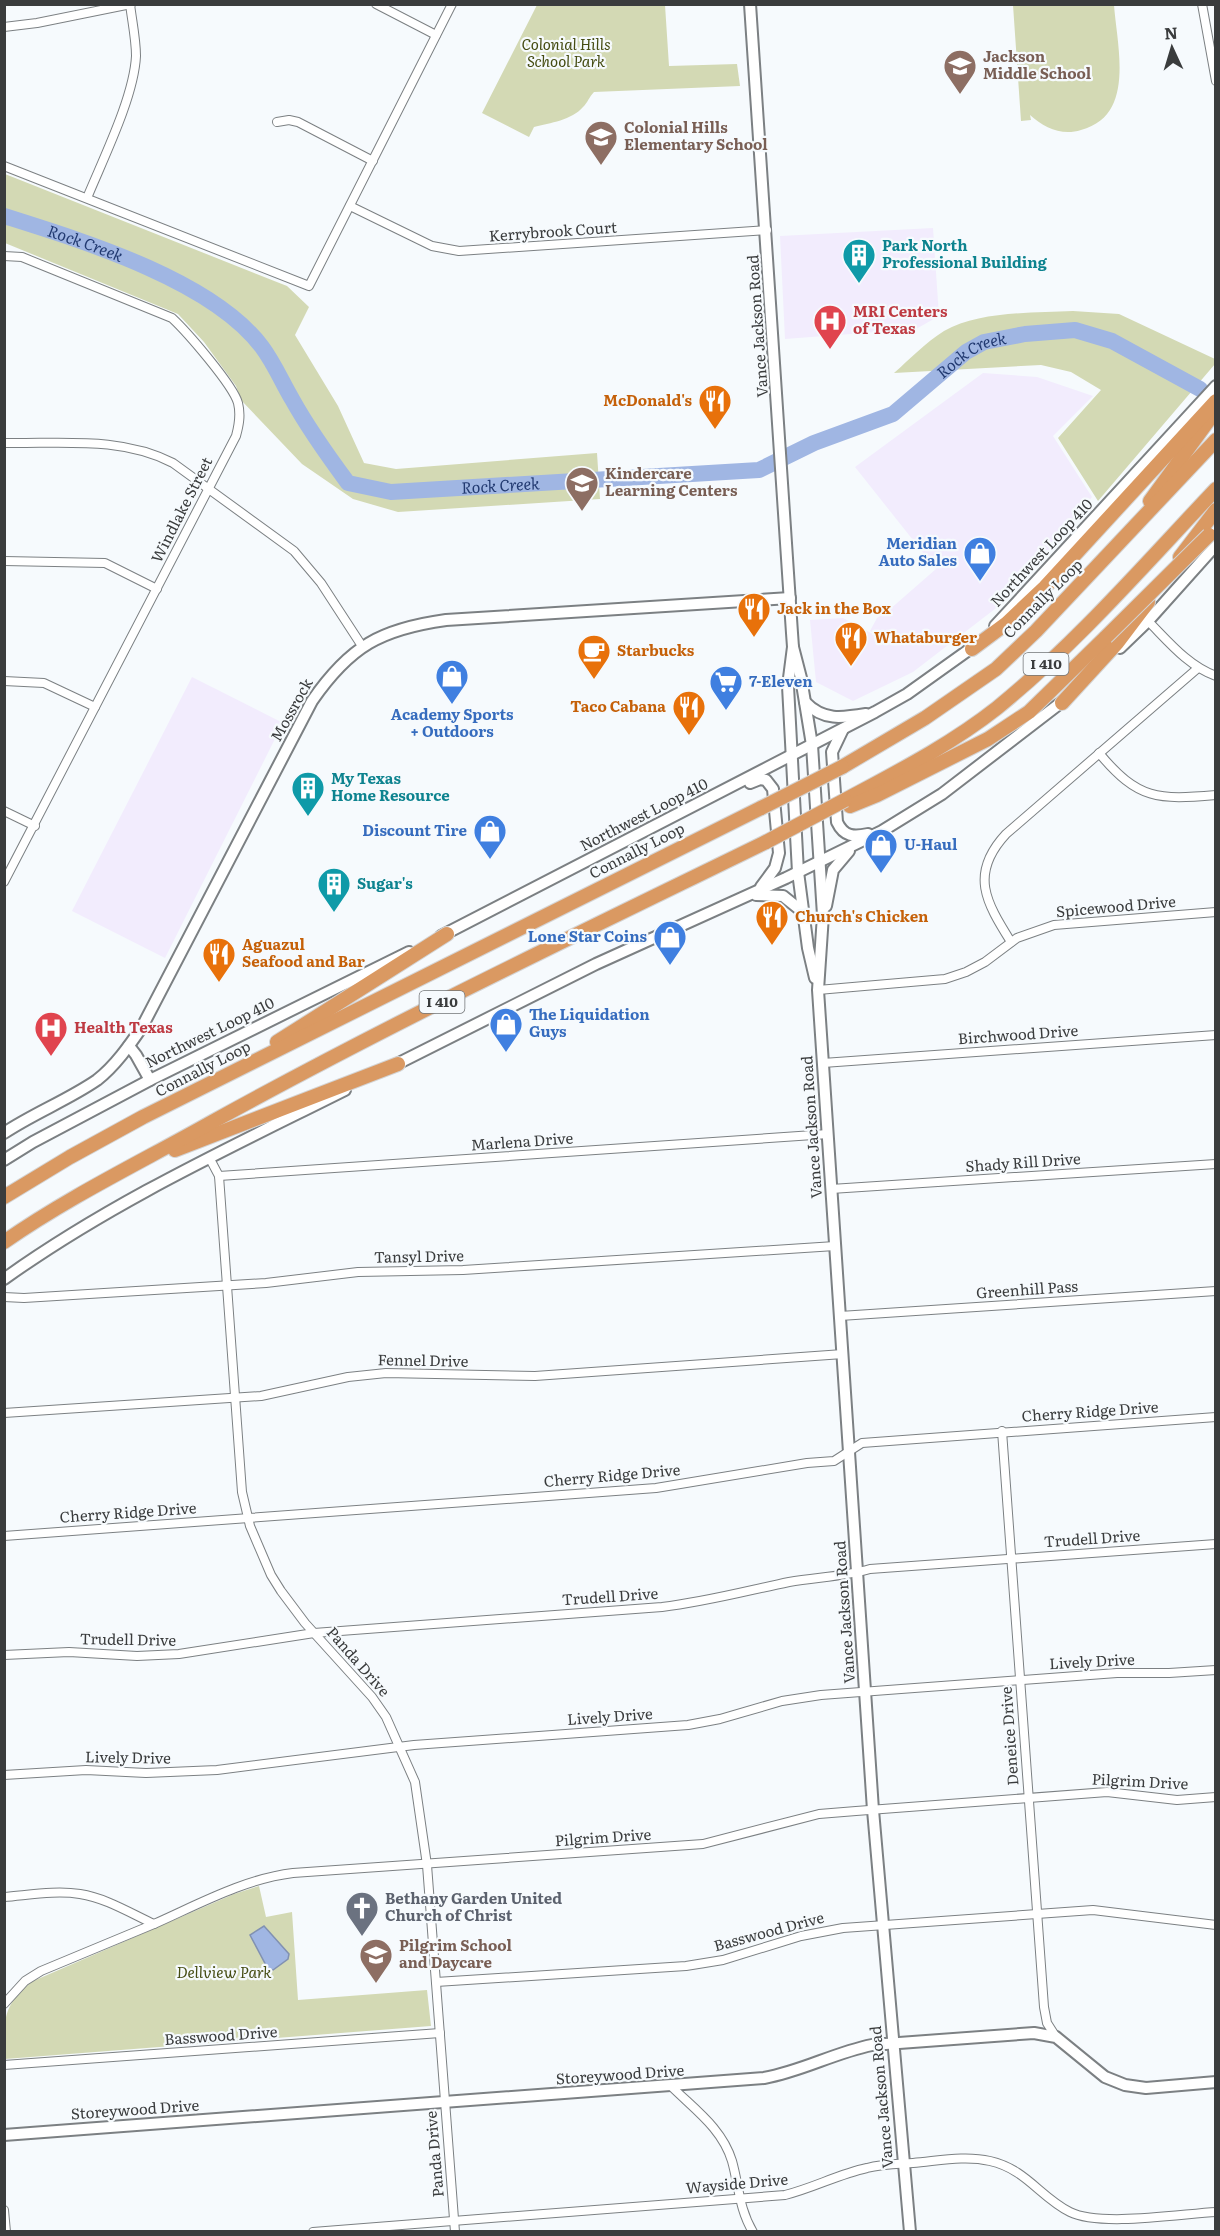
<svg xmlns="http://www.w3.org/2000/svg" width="1220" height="2236" viewBox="0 0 1220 2236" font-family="Literata,serif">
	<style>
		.commercial { fill: #f2ecfd }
		.green { fill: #d3d9b4 }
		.water { fill: #a0b6e3; stroke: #8191b1; stroke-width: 1.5 }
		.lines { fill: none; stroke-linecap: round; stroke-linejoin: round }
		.river { stroke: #a0b6e3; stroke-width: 16 }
		.street-casing { stroke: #7c8083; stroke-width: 10 }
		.secondary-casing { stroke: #7c8083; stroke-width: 14 }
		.highway-casing { stroke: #d4d4d4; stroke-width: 16 }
		.street { stroke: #fff; stroke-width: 8 }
		.secondary { stroke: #fff; stroke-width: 10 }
		.highway { stroke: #da9962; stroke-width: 14 }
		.highway-bridge-casing { stroke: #d4d4d4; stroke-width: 16; stroke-linecap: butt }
		.highway-bridge { stroke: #da9962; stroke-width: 14 }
		.labels { text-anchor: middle; stroke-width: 4.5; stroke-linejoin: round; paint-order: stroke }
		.shield { fill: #f6fafd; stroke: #727577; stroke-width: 1.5 }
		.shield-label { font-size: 14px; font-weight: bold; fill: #3a3c3d }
		.park-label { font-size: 15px; font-style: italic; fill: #454c12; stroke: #f6fafd }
		.education-label { font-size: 15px; font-weight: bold; fill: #785e54; stroke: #f6fafd; text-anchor: start }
		.street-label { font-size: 15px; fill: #3a3c3d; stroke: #f6fafd }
		.culture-label { font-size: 15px; font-weight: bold; fill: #0d838f; stroke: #f6fafd; text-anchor: start }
		.health-label { font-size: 15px; font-weight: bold; fill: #be3a42; stroke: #f6fafd; text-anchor: start }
		.food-label { font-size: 15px; font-weight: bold; fill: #c56008; stroke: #f6fafd; text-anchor: start }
		.shop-label { font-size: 15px; font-weight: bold; fill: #366cbe; stroke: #f6fafd; text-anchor: end }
		.worship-label { font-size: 15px; font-weight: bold; fill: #5b616d; stroke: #f6fafd; text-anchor: start }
		.water-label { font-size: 16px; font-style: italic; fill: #223a71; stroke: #f6fafd }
	</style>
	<rect width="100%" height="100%" fill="#f6fafd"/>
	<!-- commercial -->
	<g class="commercial">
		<path d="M933,228l6,88 -23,13 -131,10 -5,-103z"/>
		<path d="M983,373l54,4 56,19 -40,40 39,61 -70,87 -18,18 -91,70 -60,29 -37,-19 -6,-62 33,-2 56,30 -29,-17 7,-13 12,-8 47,-41 -81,-102z"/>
		<path d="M192,677l91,46 -118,235 -93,-47z"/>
	</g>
	<!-- green -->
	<g class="green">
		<path d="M537,5h128l4,61 68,-2 3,22 -146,6c-5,5 -6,10 -11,15 -11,13 -33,16 -49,20l-5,10 -47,-24z"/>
		<path d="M1013,5h101c3,41 22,111 -33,125 -19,6 -37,-2 -51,-15l1,5 -10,1z"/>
		<path d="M5,174l282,112 22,21 -14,28 43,71 26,57 32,6 201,-16 3,46 -202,13 -45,-13 -51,-35 -61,-64 -5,-14 -32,-44 -26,-28 -173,-71z"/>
		<path d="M1073,311l46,3 96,45v5l-117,137 -40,-63 43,-48 -30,-18 -30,-7 -147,8c16,-14 32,-31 50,-42 35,-20 89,-18 129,-20z"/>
		<path d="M259,1886l7,31 26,-5 6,88 129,-10 4,36 -426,33c0,-39 -5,-50 26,-77l203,-88z"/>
	</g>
	<!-- water -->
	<path class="water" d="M264,1926l25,28 -1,5 -15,11 -5,-1 -18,-34z"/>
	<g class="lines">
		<!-- river -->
		<path class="river" id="s1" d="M4,216c79,25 208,64 258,131 12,16 20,35 30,52 16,29 36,57 56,84l43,9 368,-22 55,-27 79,-29 73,-62 18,-10 41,-8 50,-4 37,11 88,48"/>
		<defs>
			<g id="street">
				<path d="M376,4l60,31"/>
				<path d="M1202,4l14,77"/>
				<path d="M4,27l33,-4 94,-19"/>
				<path d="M277,122l12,-2 9,2 75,39"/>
				<path d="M4,166l305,120 143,-282"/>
				<path d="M87,198c16,-39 47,-101 49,-142 0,-17 -4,-35 -6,-52"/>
				<path d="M350,206l82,40 27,5 308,-21"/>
				<path d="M4,256l18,1 150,61c15,14 61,67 66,85 3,12 1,22 -2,33l-232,446"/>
				<path d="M4,443c57,1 117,-7 169,20l121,88 27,32 41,63"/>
				<path d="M4,561l101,2 52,26"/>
				<path d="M1148,621c20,20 40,45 68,55"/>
				<path d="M4,681l40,2 51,24"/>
				<path d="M1099,753c39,47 59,47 117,42"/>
				<path d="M4,811l31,15"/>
				<path d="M1011,942c-25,-40 -42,-68 -5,-108l192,-166"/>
				<path d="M818,990l127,-11 21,-7 19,-10 32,-24 37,-13 162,-13"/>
				<path d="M823,1063l393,-28"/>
				<path d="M210,1159l9,17 23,316 8,34 21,49 10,16 24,32 67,74 14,20 29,65 12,83 28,367"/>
				<path d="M219,1176l609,-42"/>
				<path d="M831,1189l385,-25"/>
				<path d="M4,1297l20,1 242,-15 92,-11 105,-2 372,-24"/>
				<path d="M840,1316l376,-25"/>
				<path d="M4,1413l257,-17 87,-19 38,-4 149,3 308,-22"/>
				<path d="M1002,1431l42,576 3,16 9,14"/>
				<path d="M4,1536l652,-48 151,-25 27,-2 28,-18 354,-26"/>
				<path d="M4,1655l65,-3 68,4 42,-2 135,-21 348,-26c43,-5 84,-16 127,-25 27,-5 54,-5 81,-13l346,-25"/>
				<path d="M4,1775l82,-5 60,3 71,-3 197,-25 274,-20 32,-6 62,-18 39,-6 296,-22h52l47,-3"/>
				<path d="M4,1897c25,-2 52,-7 76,-3 26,4 50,19 74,30 45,-20 90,-45 139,-51l410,-29 116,-30 37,-3 251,-19 70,8 39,-3"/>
				<path d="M436,1982l250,-16 37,-6 78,-24 42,-8 250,-18 123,15"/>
				<path d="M4,2004l21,-23 16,-10 113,-47"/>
				<path d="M4,2065l436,-32"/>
				<path d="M671,2086c23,23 51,42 61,75 7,25 7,48 21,71"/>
				<path d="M4,2210l2,22"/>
				<path d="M313,2232l472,-37c28,-7 54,-21 82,-27 15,-4 31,-4 46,-5 25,-2 52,-8 77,-2 36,8 50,36 80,51 30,15 110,2 146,0"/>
			</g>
			<g id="secondary">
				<path d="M750,4l42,629 1,14 -5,39 10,186 10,76 7,30"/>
				<path d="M995,626l221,-240"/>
				<path d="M793,647l8,31 11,67 11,170 -5,75 55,820 37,422"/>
				<path d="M1120,648l28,-27 68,-76"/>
				<path d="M805,702c18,19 37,16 61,12"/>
				<path d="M843,729l-11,23 5,70c7,15 17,15 31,12"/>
				<path d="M750,783l10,-4 6,1 7,9 6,64 -4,15 -14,19"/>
				<path d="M756,895l27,1 20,16"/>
				<path d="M826,906l7,-36 16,-19"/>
				<path d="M441,936l434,-224 32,-18 70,-50"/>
				<path d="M129,1046l7,9 14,25"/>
				<path d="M391,1067l205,-103 190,-86 96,-47 60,-37 125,-96"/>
				<path d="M4,1133c30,-20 64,-33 93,-53 18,-14 32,-34 45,-53l170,-326c38,-55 69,-72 134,-81l344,-22"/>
				<path d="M4,1160l29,-18 117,-62 259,-128"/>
				<path d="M4,1279c106,-76 225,-131 341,-189"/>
				<path d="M4,2135l760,-57c39,-7 69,-25 108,-33l162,-12 22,4 49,40 20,8 21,3 70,-6"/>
			</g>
			<g id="highway">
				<path d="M1150,501l64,-88"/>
				<path d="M1180,557l36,-47"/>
				<path d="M972,649l35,-26 38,-36 171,-186"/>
				<path d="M1062,703l55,-60 31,-41"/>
				<path d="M842,767l83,-49 71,-49 40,-38 180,-191"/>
				<path d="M845,800c52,-28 105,-55 152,-92 80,-65 148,-144 219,-219"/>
				<path d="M850,806l27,-11 111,-56 41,-27 77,-75"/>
				<path d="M277,1042l170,-108"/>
				<path d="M175,1150l223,-86"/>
				<path d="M4,1197l66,-40 73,-40 618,-309"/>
				<path d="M4,1242c66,-46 139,-81 208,-120 181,-100 368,-189 554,-280"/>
			</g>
		</defs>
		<!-- street casing -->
		<use href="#street" class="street-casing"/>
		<!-- secondary casing -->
		<use href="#secondary" class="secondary-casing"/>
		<!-- highway casing -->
		<use href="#highway" class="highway-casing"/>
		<!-- street -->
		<use href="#street" class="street"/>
		<!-- secondary -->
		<use href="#secondary" class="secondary"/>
		<!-- highway -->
		<use href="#highway" class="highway"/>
		<defs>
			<g id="highway-bridge">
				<path d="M1106,637l103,-102"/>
				<path d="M761,808l81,-41"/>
				<path d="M766,842l79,-42"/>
			</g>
		</defs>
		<!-- highway-bridge casing -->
		<use href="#highway-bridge" class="highway-bridge-casing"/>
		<!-- highway-bridge -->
		<use href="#highway-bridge" class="highway-bridge"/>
	</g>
	<!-- icons -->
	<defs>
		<symbol id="school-pin" viewBox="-11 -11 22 30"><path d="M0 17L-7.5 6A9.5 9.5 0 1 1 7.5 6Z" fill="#8d6e63" stroke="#f6fafd"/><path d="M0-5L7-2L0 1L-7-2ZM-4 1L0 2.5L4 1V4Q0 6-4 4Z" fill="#fff"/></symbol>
		<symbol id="building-pin" viewBox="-11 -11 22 30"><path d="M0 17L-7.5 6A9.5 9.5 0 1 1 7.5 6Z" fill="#0f9aa8" stroke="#f6fafd"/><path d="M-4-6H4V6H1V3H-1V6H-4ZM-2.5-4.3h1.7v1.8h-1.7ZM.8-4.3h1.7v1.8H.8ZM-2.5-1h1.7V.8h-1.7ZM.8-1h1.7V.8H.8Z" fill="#fff"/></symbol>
		<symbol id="hospital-pin" viewBox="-11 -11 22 30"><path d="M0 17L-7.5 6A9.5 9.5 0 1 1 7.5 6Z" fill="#e0444e" stroke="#f6fafd"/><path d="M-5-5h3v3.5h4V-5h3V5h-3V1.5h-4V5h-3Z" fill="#fff"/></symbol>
		<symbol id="restaurant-pin" viewBox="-11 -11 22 30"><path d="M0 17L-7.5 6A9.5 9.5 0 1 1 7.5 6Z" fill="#e8710a" stroke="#f6fafd"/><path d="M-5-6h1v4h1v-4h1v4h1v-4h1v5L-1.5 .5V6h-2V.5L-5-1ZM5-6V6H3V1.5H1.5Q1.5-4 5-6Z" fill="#fff"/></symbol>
		<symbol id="shop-pin" viewBox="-11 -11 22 30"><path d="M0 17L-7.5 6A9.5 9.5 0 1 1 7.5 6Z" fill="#3f7fe0" stroke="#f6fafd"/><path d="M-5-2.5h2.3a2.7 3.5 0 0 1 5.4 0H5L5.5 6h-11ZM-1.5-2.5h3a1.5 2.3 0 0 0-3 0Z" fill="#fff"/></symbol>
		<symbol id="cafe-pin" viewBox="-11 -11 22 30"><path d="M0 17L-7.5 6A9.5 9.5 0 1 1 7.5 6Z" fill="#e8710a" stroke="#f6fafd"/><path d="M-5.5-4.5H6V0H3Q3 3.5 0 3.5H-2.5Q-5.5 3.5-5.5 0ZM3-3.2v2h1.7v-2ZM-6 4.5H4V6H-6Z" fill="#fff"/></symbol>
		<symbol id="supermarket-pin" viewBox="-11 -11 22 30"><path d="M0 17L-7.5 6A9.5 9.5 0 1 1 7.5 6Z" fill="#3f7fe0" stroke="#f6fafd"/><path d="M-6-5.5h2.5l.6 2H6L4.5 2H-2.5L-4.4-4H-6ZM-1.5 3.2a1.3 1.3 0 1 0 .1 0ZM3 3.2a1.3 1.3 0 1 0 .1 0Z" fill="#fff"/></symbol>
		<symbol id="church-pin" viewBox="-11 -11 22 30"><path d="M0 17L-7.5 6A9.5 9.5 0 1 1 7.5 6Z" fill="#6b7280" stroke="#f6fafd"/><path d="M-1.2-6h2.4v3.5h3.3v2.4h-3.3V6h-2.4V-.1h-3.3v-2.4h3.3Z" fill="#fff"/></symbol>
	</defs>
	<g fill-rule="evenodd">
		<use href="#school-pin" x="941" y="47" width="38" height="52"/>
		<use href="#school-pin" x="582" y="118" width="38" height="52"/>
		<use href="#building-pin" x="840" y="236" width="38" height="52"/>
		<use href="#hospital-pin" x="811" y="302" width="38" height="52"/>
		<use href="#restaurant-pin" x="696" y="382" width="38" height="52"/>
		<use href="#school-pin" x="563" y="464" width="38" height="52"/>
		<use href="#shop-pin" x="961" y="534" width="38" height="52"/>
		<use href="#restaurant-pin" x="735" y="590" width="38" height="52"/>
		<use href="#restaurant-pin" x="832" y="619" width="38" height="52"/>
		<use href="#cafe-pin" x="575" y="632" width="38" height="52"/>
		<use href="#shop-pin" x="433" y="657" width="38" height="52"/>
		<use href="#supermarket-pin" x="707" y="663" width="38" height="52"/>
		<use href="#restaurant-pin" x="670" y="688" width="38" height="52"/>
		<use href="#building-pin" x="289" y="769" width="38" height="52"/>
		<use href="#shop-pin" x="471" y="812" width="38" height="52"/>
		<use href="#shop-pin" x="862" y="826" width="38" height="52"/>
		<use href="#building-pin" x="315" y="865" width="38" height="52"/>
		<use href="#restaurant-pin" x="753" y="898" width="38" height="52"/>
		<use href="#shop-pin" x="651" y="918" width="38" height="52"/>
		<use href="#restaurant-pin" x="200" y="935" width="38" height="52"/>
		<use href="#shop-pin" x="487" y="1005" width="38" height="52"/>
		<use href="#hospital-pin" x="32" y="1009" width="38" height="52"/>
		<use href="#church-pin" x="343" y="1889" width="38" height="52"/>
		<use href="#school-pin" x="357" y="1936" width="38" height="52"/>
	</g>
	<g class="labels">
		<!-- shield labels -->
		<g class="shield">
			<rect x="1023.5" y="653" width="45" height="22" rx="4.5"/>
			<rect x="419.5" y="991" width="45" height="22" rx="4.5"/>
		</g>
		<g class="shield-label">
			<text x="1046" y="669">I 410</text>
			<text x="442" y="1007">I 410</text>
		</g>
		<!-- park labels -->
		<g class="park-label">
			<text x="566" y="50">Colonial Hills<tspan x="566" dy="17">School Park</tspan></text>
			<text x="224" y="1978">Dellview Park</text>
		</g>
		<!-- education labels -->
		<g class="education-label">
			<text x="983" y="62">Jackson<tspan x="983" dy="17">Middle School</tspan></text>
			<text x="624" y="133">Colonial Hills<tspan x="624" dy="17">Elementary School</tspan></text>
			<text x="605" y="479">Kindercare<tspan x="605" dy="17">Learning Centers</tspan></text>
			<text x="399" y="1951">Pilgrim School<tspan x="399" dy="17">and Daycare</tspan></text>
		</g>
		<!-- street labels -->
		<g class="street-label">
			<text transform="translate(553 232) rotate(-4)" y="5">Kerrybrook Court</text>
			<text transform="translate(758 326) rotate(-94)" y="5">Vance Jackson Road</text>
			<text transform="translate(182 510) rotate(-63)" y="5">Windlake Street</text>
			<text transform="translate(1042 553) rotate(-47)" y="5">Northwest Loop 410</text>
			<text transform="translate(1043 599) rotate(-45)" y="5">Connally Loop</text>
			<text transform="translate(292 710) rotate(-61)" y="5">Mossrock</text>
			<text transform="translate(644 815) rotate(-27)" y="5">Northwest Loop 410</text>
			<text transform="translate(637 851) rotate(-27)" y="5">Connally Loop</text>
			<text transform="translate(1116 907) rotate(-5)" y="5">Spicewood Drive</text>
			<text transform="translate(210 1033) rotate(-26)" y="5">Northwest Loop 410</text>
			<text transform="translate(1018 1035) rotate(-4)" y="5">Birchwood Drive</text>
			<text transform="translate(203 1069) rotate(-27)" y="5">Connally Loop</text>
			<text transform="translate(812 1127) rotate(-94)" y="5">Vance Jackson Road</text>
			<text transform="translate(522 1142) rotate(-4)" y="5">Marlena Drive</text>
			<text transform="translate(1023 1163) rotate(-4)" y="5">Shady Rill Drive</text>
			<text transform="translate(419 1257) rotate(-1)" y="5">Tansyl Drive</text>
			<text transform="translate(1027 1290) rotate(-4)" y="5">Greenhill Pass</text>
			<text transform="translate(423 1361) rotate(1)" y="5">Fennel Drive</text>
			<text transform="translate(1090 1412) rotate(-4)" y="5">Cherry Ridge Drive</text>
			<text transform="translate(612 1476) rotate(-5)" y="5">Cherry Ridge Drive</text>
			<text transform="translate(128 1513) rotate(-4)" y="5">Cherry Ridge Drive</text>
			<text transform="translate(1092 1539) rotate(-4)" y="5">Trudell Drive</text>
			<text transform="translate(610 1597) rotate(-4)" y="5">Trudell Drive</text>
			<text transform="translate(845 1612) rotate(-94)" y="5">Vance Jackson Road</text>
			<text transform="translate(128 1640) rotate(1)" y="5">Trudell Drive</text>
			<text transform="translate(358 1662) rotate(49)" y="5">Panda Drive</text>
			<text transform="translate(1092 1662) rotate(-3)" y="5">Lively Drive</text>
			<text transform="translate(610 1717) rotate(-4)" y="5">Lively Drive</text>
			<text transform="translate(1010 1736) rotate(-94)" y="5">Deneice Drive</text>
			<text transform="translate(128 1758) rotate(1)" y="5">Lively Drive</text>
			<text transform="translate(1140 1782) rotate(3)" y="5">Pilgrim Drive</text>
			<text transform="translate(603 1838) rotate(-4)" y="5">Pilgrim Drive</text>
			<text transform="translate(769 1932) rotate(-15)" y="5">Basswood Drive</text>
			<text transform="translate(221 2036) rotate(-4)" y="5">Basswood Drive</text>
			<text transform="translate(620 2075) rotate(-4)" y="5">Storeywood Drive</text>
			<text transform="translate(882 2097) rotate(-95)" y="5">Vance Jackson Road</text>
			<text transform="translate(135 2110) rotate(-4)" y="5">Storeywood Drive</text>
			<text transform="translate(435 2154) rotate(-95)" y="5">Panda Drive</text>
			<text transform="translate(737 2184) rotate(-5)" y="5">Wayside Drive</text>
		</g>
		<!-- culture labels -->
		<g class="culture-label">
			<text x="882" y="251">Park North<tspan x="882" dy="17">Professional Building</tspan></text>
			<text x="331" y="784">My Texas<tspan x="331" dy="17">Home Resource</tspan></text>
			<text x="357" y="889">Sugar's</text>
		</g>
		<!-- health labels -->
		<g class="health-label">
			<text x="853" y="317">MRI Centers<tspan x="853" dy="17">of Texas</tspan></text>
			<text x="74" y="1033">Health Texas</text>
		</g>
		<!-- food labels -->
		<g class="food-label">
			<text x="692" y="406" text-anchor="end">McDonald's</text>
			<text x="777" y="614">Jack in the Box</text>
			<text x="874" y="643">Whataburger</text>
			<text x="617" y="656">Starbucks</text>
			<text x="666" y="712" text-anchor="end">Taco Cabana</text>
			<text x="795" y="922">Church's Chicken</text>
			<text x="242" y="950">Aguazul<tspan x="242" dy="17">Seafood and Bar</tspan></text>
		</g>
		<!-- shop labels -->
		<g class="shop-label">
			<text x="957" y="549">Meridian<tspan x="957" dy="17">Auto Sales</tspan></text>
			<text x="749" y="687" text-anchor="start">7-Eleven</text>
			<text x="452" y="720" text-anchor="middle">Academy Sports<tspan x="452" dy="17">+ Outdoors</tspan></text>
			<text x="467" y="836">Discount Tire</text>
			<text x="904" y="850" text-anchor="start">U-Haul</text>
			<text x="647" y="942">Lone Star Coins</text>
			<text x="529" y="1020" text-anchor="start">The Liquidation<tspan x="529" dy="17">Guys</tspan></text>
		</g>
		<!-- worship labels -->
		<g class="worship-label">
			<text x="385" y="1904">Bethany Garden United<tspan x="385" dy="17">Church of Christ</tspan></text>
		</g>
		<!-- water labels -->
		<g class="water-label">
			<text dy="6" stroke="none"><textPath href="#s1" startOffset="86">Rock Creek</textPath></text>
			<text dy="6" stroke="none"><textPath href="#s1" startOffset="1112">Rock Creek</textPath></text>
			<text dy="6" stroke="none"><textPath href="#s1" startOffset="608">Rock Creek</textPath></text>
		</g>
	</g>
	<!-- border -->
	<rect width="1220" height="2236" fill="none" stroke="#3a3c3d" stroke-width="12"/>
	<!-- north arrow -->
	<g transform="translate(1172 48) rotate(356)" stroke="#f6fafd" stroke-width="4.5" paint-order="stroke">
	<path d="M0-4.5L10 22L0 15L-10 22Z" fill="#3a3c3d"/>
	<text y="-9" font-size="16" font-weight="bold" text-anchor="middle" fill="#3a3c3d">N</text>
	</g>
</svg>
